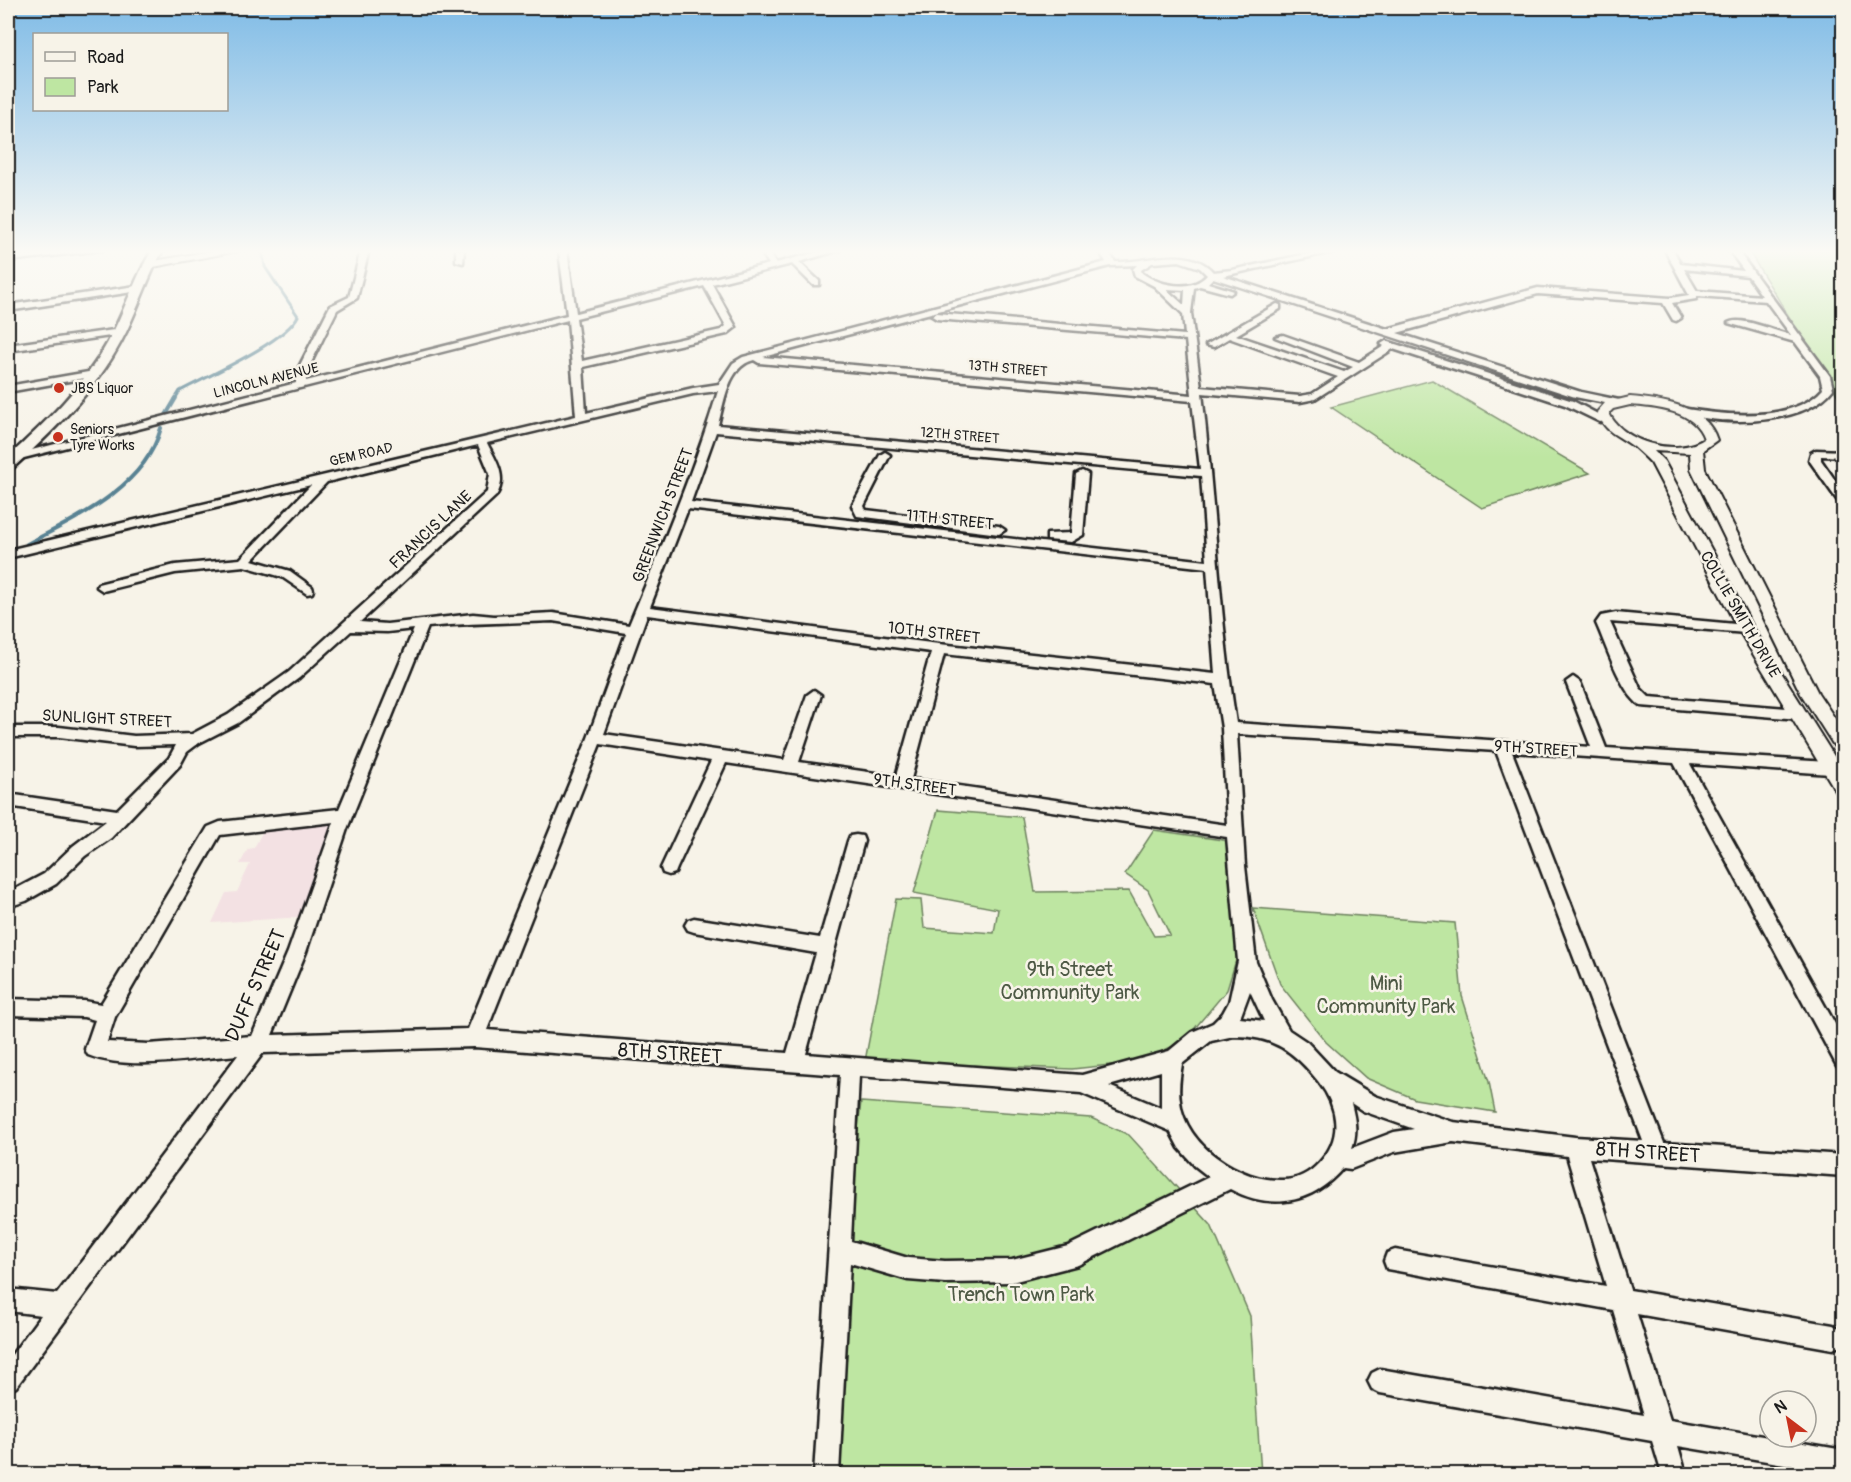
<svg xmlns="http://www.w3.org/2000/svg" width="1851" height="1482" viewBox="0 0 1851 1482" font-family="Pangolin,sans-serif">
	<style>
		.built { fill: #f3e1e3 }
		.green { fill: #bee6a2; stroke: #6d815f; stroke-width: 1.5 }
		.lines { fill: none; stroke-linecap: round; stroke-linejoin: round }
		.stream-far1 { stroke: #598293; stroke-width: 3 }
		.stream { stroke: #598293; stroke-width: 4 }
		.minor-casing { stroke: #1c1c1c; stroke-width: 5 }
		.tertiary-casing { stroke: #1c1c1c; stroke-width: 4 }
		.secondary-casing { stroke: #1c1c1c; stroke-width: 5 }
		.minor { fill: #f7f3e8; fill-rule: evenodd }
		.tertiary { fill: #f7f3e8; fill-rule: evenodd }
		.secondary { fill: #f7f3e8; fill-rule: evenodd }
		.poi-dot { fill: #c8321e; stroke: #f7f3e8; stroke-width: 2 }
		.labels { text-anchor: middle; stroke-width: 5; stroke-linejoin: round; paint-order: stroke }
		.far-street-label { font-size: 14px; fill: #1c1c1c; stroke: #f7f3e8 }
		.far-poi-label { font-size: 14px; fill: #1c1c1c; stroke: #f7f3e8; text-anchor: start }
		.street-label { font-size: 16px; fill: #1c1c1c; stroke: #f7f3e8 }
		.near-park-label { font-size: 20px; fill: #4d5944; stroke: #f7f3e8 }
		.near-street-label { font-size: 20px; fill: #1c1c1c; stroke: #f7f3e8 }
	</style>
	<rect width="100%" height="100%" fill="#f7f3e8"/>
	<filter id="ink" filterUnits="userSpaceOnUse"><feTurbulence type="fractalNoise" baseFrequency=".0167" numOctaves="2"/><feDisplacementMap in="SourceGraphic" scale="12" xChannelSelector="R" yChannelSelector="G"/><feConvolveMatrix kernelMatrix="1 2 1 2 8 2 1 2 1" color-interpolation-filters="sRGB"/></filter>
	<g filter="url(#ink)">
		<!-- built -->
		<path class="built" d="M343,821l-41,96 -90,6 14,-30 11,-1 13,-28h-10l8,-15 6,-1 12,-23z"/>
		<!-- green -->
		<g class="green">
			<path d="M1748,250h95v146h-5z"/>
			<path d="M1432,380l158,93 -108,35 -151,-101z"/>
			<path d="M938,810l84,7 13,75 94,-1 25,45 16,-1 -22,-45 -23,-16 29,-44 82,12 4,105 -13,43 -32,38 -24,19 -32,15 -67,7 -207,-8 31,-162 25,1 3,28 70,5 4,-24 -84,-16z"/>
			<path d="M1253,908l202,15 7,73 27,86 6,30 -80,-13 -49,-21 -40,-36 -46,-58z"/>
			<path d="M861,1102l230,16 38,17 82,90 39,91 11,158h-443z"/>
		</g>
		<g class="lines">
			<!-- stream-far1 -->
			<path class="stream-far1" d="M175,399l5,-8c28,-15 105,-49 118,-75l-33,-49 -3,-17"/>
			<!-- stream -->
			<g class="stream">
				<path d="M163,420l13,-22"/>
				<path d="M27,544c50,-26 118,-57 134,-116"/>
			</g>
			<defs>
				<g id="minor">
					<path d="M69,250h33l-94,11v-4z"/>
					<path d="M361,250h8l-12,48 -20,12 -31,63v8l261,-66 -8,-65h8l9,63 193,-49 -9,-14h8l8,13 49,-13h15l-41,12 20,19v4h-6l-21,-21 -80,20 24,43 -9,7 -144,33 3,46 107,-25 26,-4 14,-21 10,-6 363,-95 -7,-12h9l7,12c32,1 73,-18 98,10l19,-2 93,-20h17l-119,26 164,53 151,-41 132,10 19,-3 -24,-45h8l8,14 63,7 -15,-21h8l93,126 3,13c-26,34 -97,36 -135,28 -8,-1 -17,-2 -22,-6l5,-3c40,7 111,16 142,-19l-3,-13 -25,-34 -67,-19c12,-8 49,9 63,12l-25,-34 -68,-5 -2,3 -24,4 9,15 -5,3 -3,-1 -10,-17 -125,-9 -141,39 184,59 43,9 1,2 -5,3 -45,-9 -362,-119 -5,5 26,8 -4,3 -30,-8 -6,2 -3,25 10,74 99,9 12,-2 26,-17 -109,-39 -15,9 -8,-2 71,-41 3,1v4l-44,26 108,37 9,-5 -78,-30 8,-2 76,27 25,-16 -3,-2 5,-3 187,60 36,19 -9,2 -35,-17 -172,-56 -78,50 -15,3 -98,-9c13,110 17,221 34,330l355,24 -25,-65 7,-5 7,5 26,66 238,15v12l-154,-11 154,276v29l-7,-3 -163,-303 -162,-11 152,391 180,12v21l-255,-18 41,132 203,35 8,4 3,5 -3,11 -8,4 -196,-35 33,106 174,30v24l-166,-28 8,28h-24l-10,-33 -272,-48 -8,-4 -4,-8 4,-8 8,-4 264,46 -31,-105 -226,-41 -3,-8 3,-8 8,-3 211,36 -39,-130 -114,-14 -59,10 -43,17 -8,-1c-31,36 -71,43 -113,21l-152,76 -66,17 -67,1 -37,-3 -58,-17 -11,211h-25l26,-399 -366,-28 -211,6 -247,334 -8,4v-31l33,-45 -33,-4v-22l49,5 181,-239c-44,3 -107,17 -150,0l-3,-6 10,-29 -11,-3 -76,-2v-16l76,2 17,3 107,-177 12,-5 119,-13 75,-180 -27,3 -36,-1 -52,47 -61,45 -39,20 -12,9 -7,13 -69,73 -26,18 -29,28 -30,17 -18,6v-14l36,-19 29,-28 33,-25 -98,-15v-12l109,16 52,-52 7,-13 -42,1 -75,-9h-51v-10h51l75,9 58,-2 36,-19 61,-43 198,-180 3,-18 -12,-29 -151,37 -75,78 38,11 22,16 1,3 -1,3 -5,1 -25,-17 -38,-11 -69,7 -72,18 -6,-4 1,-3 77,-19 65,-6 71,-74 -303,73v-8l568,-134 -8,-96 -552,140 -5,-3 1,-2 284,-72v-10l34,-67 19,-9zM1179,261l21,7 7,7c-16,18 -48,10 -65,-2l-1,-3 11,-7zM1137,265l-4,4 2,7 19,10 29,28 2,21 -248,-22 -5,3 5,3 249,21 6,55 -429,-38 347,-91zM1684,269l64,7 14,20 -65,-5zM704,286l22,40 -5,4 -139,31 -6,-43zM1166,289l19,1 -1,15zM754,360l5,3 433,38 8,68 -482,-44c6,-22 10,-59 36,-65zM718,391c-24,80 -57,157 -89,234l-76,-12 -59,3 -21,-2 -86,10 -27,-2 136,-126c12,-19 0,-35 -9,-53l206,-49zM716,432l485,44 6,85 -516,-59zM688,509l519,59 8,106 -276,-30 -289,-37zM647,615l284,37 -35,124 -97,-14 22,-67 -7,-5 -7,5 -23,65 -180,-26zM553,621l73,12 -38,105 -120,291 -196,6 34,-83 41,-123 81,-202c42,-4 83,-4 125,-6zM944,654l271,30 7,44 5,97 -316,-46zM1237,734l259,17 147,390 -68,-4 -122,-15 -78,-26 -40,-24 -28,-30 -18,-12 -17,-30 -16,-38 -11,-96zM600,744l111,17 -50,107 2,5 6,2 6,-2 2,-5 49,-105 501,74 11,124 -9,41 -6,11 -10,10 -21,9 -23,19 -87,24 -276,-21 58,-213 -2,-5 -6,-1 -6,1 -2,5 -28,97 -126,-20 -6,2 -3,5 3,5 6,2 122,21 -29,100 -300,-23zM334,822l-46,130 -36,84 -103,8 -42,-2 8,-25 105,-182zM1250,991l14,30 -24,-3zM1234,1036c39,0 60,15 84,45 21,27 25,57 1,82 -9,10 -22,17 -36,17 -42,2 -98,-34 -103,-79 -2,-12 0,-25 2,-37l29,-23zM1161,1071v37l-52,-22zM859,1076l222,17 89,38 9,17 16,18 14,11 -141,69 -56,14 -67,1 -37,-3 -57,-17zM1351,1103l12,8 51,18 -20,3 -42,16c6,-16 3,-29 -1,-45z"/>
					<path d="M456,250h8l-1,13 -7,-2z"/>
					<path d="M136,286l3,1v4l-131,20v-6z"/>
					<path d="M121,329l5,3 -2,2 -116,17v-6z"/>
					<path d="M94,371l5,3 -2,2 -89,16v-6z"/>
					<path d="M1816,450l28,1v6l-23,-1v4l23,33v12l-4,-1 -31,-44 2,-7z"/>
					<path d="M885,452l5,3 -26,51 2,4 133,16 6,4 -6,4 -142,-18 -5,-10 28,-51z"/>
					<path d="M1082,471l6,3 -5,61 -12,7 -24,-2v-6l24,-1 5,-59z"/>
					<path d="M1616,613l130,12 7,4 -7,4 -136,-11 30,66 9,9 151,12 7,5 -7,5 -159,-13c-20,-13 -35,-61 -45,-83l5,-7z"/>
				</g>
				<g id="tertiary">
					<path d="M218,250h25l-95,18 -5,-3 5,-3z"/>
					<path d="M1630,397c32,3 76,8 87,43l-14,10 2,19 113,224 26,39v21l-6,-1 -37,-58 -110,-225 -1,-16 -36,-2 10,10 90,168 90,143v23l-7,-2 -99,-164 -87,-166c-5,-5 -11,-11 -17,-16 -17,-13 -28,-13 -37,-35l8,-9zM1630,405c26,2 65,5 74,34 -27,18 -81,4 -95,-26l4,-4z"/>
				</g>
				<path id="secondary" d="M152,250h11c-17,30 -26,63 -42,92 -26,49 -68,89 -108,126l-5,2v-13c37,-34 75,-70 100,-115 16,-30 26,-62 44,-92z"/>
			</defs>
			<!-- minor casing -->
			<use href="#minor" class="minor-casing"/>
			<!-- tertiary casing -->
			<use href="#tertiary" class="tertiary-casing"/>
			<!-- secondary casing -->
			<use href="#secondary" class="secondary-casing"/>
			<!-- minor -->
			<use href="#minor" class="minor"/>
			<!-- tertiary -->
			<use href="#tertiary" class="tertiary"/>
			<!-- secondary -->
			<use href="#secondary" class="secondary"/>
		</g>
	</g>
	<!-- sky -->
	<linearGradient id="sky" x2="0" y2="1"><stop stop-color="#7fbbe6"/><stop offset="0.55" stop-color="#fbfaf5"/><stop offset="1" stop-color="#fbfaf5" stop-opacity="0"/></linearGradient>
	<rect width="1851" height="458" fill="url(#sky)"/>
	<!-- markers -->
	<g class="poi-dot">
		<circle cx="59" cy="388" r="6"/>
		<circle cx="58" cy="437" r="6"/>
	</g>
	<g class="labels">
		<!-- far-street labels -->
		<g class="far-street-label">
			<text transform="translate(1008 368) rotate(5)" y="5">13TH STREET</text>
			<text transform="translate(266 380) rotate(-14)" y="5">LINCOLN AVENUE</text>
			<text transform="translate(960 435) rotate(5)" y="5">12TH STREET</text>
			<text transform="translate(361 454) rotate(-13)" y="5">GEM ROAD</text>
		</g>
		<!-- far-poi labels -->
		<g class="far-poi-label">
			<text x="71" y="393">JBS Liquor</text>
			<text x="70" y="434">Seniors<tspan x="70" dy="16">Tyre Works</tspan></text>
		</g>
		<!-- street labels -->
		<g class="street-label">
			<text transform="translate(662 515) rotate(-69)" y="6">GREENWICH STREET</text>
			<text transform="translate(950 519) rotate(6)" y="6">11TH STREET</text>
			<text transform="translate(430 529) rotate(-43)" y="6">FRANCIS LANE</text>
			<text transform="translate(1741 614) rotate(60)" y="6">COLLIE SMITH DRIVE</text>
			<text transform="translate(934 632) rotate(7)" y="6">10TH STREET</text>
			<text transform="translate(107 718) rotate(3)" y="6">SUNLIGHT STREET</text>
			<text transform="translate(1536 748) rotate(4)" y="6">9TH STREET</text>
			<text transform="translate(915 784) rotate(8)" y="6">9TH STREET</text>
		</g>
		<!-- near-park labels -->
		<g class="near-park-label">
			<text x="1070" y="976">9th Street<tspan x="1070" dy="23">Community Park</tspan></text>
			<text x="1386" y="990">Mini<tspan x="1386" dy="23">Community Park</tspan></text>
			<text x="1021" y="1301">Trench Town Park</text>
		</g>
		<!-- near-street labels -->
		<g class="near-street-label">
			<text transform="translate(255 985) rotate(-66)" y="7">DUFF STREET</text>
			<text transform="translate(670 1053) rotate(4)" y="7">8TH STREET</text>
			<text transform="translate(1648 1152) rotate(4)" y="7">8TH STREET</text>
		</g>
	</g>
	<!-- margin -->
	<rect width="1851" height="1482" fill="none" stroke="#f7f3e8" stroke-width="30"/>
	<rect x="15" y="15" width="1821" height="1452" fill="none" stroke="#1c1c1c" stroke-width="2" filter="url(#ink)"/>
	<!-- legend -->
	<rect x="33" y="33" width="195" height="78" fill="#f7f3e8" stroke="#9f9d96" stroke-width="1.5"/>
	<rect x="45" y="52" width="30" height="9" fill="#f7f3e8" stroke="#9f9d96" stroke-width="1.5"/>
	<text x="87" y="63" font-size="18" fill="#1c1c1c">Road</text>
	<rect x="45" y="78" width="30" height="18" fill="#bee6a2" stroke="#9f9d96" stroke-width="1.5"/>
	<text x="87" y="93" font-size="18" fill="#1c1c1c">Park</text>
	<!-- north arrow -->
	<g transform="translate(1788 1419) rotate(328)"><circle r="28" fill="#f7f3e8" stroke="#9f9d96" stroke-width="1.5"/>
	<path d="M0-4.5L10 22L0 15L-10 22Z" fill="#c8321e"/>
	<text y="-9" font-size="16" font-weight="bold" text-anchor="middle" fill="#1c1c1c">N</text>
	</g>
</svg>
